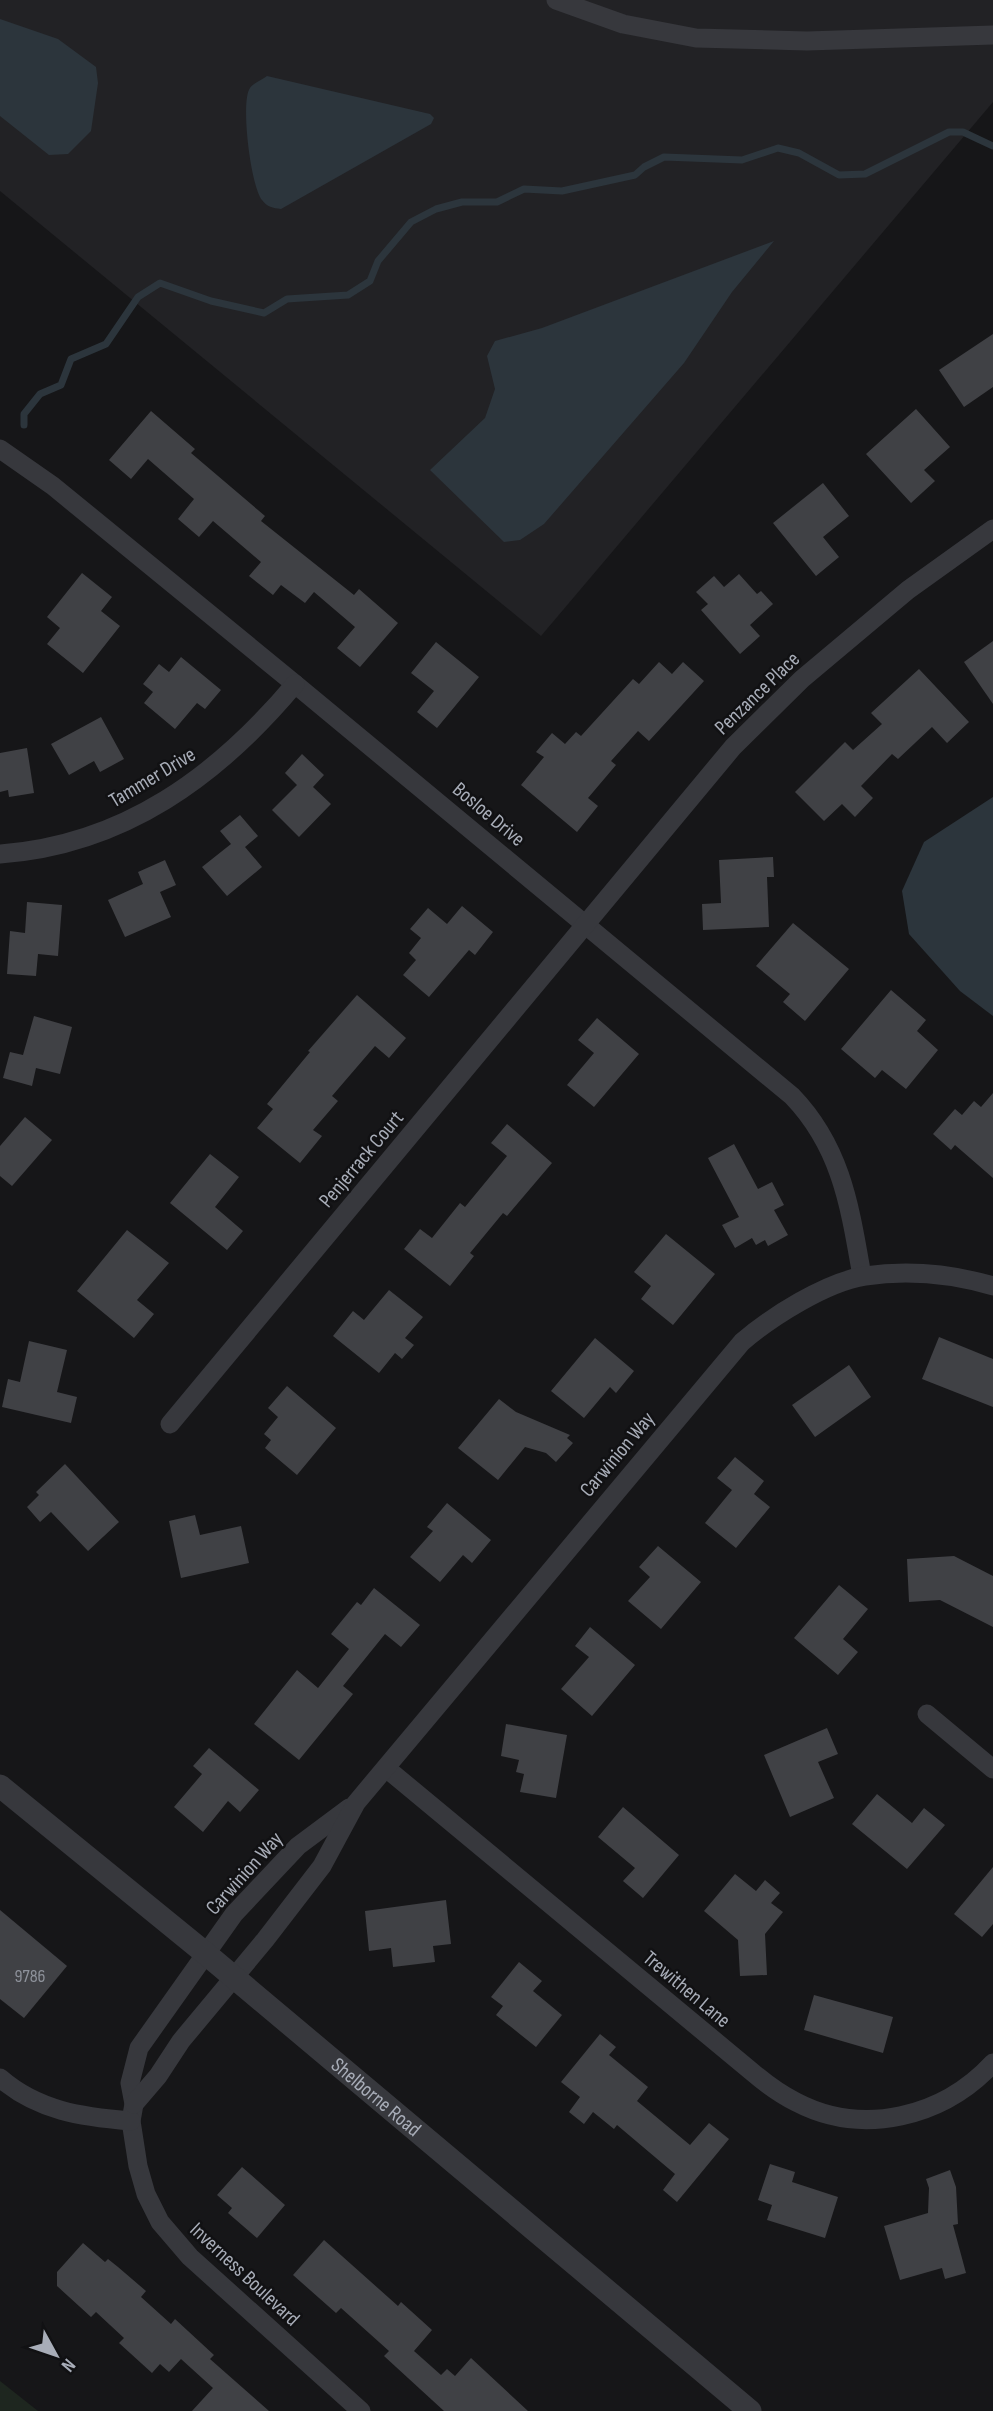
<svg xmlns="http://www.w3.org/2000/svg" width="993" height="2411" viewBox="0 0 993 2411" font-family="'Sofia Sans Condensed',sans-serif">
	<style>
		.built { fill: #222225 }
		.green { fill: #1e261f }
		.water { fill: #2c353c }
		.lines { fill: none; stroke-linecap: round; stroke-linejoin: round }
		.stream { stroke: #2c353c; stroke-width: 7 }
		.building { fill: #404145 }
		.minor { stroke: #37383d; stroke-width: 19 }
		.tertiary { stroke: #37383d; stroke-width: 23 }
		.labels { text-anchor: middle; stroke-width: 5; stroke-linejoin: round; paint-order: stroke }
		.number-label { font-size: 18px; fill: #8e929b }
		.street-label { font-size: 21px; fill: #a8adb8; stroke: #111113 }
	</style>
	<rect width="100%" height="100%" fill="#161618"/>
	<!-- built -->
	<path class="built" d="M0,0h993v102l-452,534 -541,-445z"/>
	<!-- green -->
	<path class="green" d="M0,2381l38,30h-38z"/>
	<!-- water -->
	<g class="water">
		<path d="M0,19l58,20 38,28 2,16 -7,48 -23,23 -19,1 -49,-39z"/>
		<path d="M267,76l163,38 4,4 -3,6 -150,85c-8,-1 -14,-2 -19,-9 -11,-13 -22,-98 -12,-112 3,-5 12,-8 17,-12z"/>
		<path d="M774,241l-42,51 -48,71 -140,161 -24,16 -16,2 -74,-72 55,-52 10,-29 -8,-33 8,-15 47,-13z"/>
		<path d="M993,797v219l-33,-25 -51,-57 -7,-43 22,-49z"/>
	</g>
	<g class="lines">
		<!-- stream -->
		<path class="stream" d="M24,425v-11l16,-20 21,-9 10,-26 35,-15 32,-47 22,-14 51,18 53,12 23,-14 61,-4 22,-14 8,-20 33,-39 25,-13 26,-7h35l27,-13 38,2 73,-16 9,-8 20,-10 78,3 36,-12 21,5 40,22 26,-1 84,-42h14l30,14"/>
	</g>
	<!-- building -->
	<g class="building">
		<path d="M993,334v53l-29,20 -25,-37z"/>
		<path d="M916,409l34,38 -26,23 11,11 -24,22 -45,-49z"/>
		<path d="M151,411l44,38 -4,4 74,63 -4,5 93,74 5,-6 39,34 -38,44 -23,-19 18,-21 -41,-35 -9,11 -24,-18 -8,10 -24,-19 12,-14 -48,-41 -14,16 -21,-18 16,-20 -46,-40 -17,20 -22,-19z"/>
		<path d="M823,483l26,33 -26,21 16,20 -23,19 -43,-53z"/>
		<path d="M82,573l30,24 -11,14 19,15 -37,47 -36,-29 13,-16 -13,-11z"/>
		<path d="M739,574l18,20 4,-3 12,13 -23,21 10,11 -20,18 -39,-44 7,-6 -12,-12 18,-16 10,11z"/>
		<path d="M993,641v63l-29,-42z"/>
		<path d="M436,642l43,35 -42,51 -20,-16 17,-21 -23,-18z"/>
		<path d="M181,657l40,33 -16,19 -8,-6 -22,26 -31,-26 9,-11 -10,-8 16,-20 10,8z"/>
		<path d="M659,662l13,12 11,-12 21,19 -55,60 -11,-10 -27,30 5,4 -28,33 10,8 -21,26 -56,-47 23,-28 -8,-5 16,-19 13,11 11,-12 5,4 52,-57 6,5z"/>
		<path d="M919,669l50,53 -22,21 -15,-16 -34,32 -6,-5 -31,32 12,12 -18,19 -13,-13 -18,17 -29,-29 50,-50 8,8 29,-26 -11,-11z"/>
		<path d="M101,717l23,42 -24,13 -6,-11 -25,14 -18,-31z"/>
		<path d="M27,748l7,45 -25,4 -1,-7 -8,2v-39z"/>
		<path d="M302,754l22,21 -11,12 18,17 -32,33 -27,-27 25,-25 -12,-12z"/>
		<path d="M240,815l18,21 -13,11 17,20 -35,29 -25,-29 29,-23 -11,-13z"/>
		<path d="M773,857l1,20h-7l2,50 -66,3 -1,-26 19,-1 -2,-43z"/>
		<path d="M165,860l11,25 -16,7 11,25 -46,20 -17,-37 35,-16 -5,-12z"/>
		<path d="M27,902l35,3 -4,51 -20,-2 -2,22 -29,-2 3,-43 15,2z"/>
		<path d="M462,906l31,26 -18,23 -6,-5 -40,47 -26,-22 13,-15 -7,-7 12,-15 -11,-9 18,-21 19,16z"/>
		<path d="M793,923l56,46 -44,52 -22,-19 7,-8 -34,-28z"/>
		<path d="M891,990l35,30 -9,11 21,19 -32,39 -24,-19 -7,8 -34,-29z"/>
		<path d="M357,995l49,43 -17,20 -14,-12 -43,50 6,5 -25,29 9,6 -22,27 -43,-35 16,-19 -6,-5 43,-52 -2,-1z"/>
		<path d="M34,1016l38,11 -12,47 -24,-6 -4,18 -29,-8 7,-26 13,3z"/>
		<path d="M597,1018l42,36 -45,53 -27,-22 27,-32 -16,-13z"/>
		<path d="M993,1093v85l-38,-33 -4,5 -18,-16 22,-25 7,6 12,-14 7,6z"/>
		<path d="M25,1117l27,23 -40,46 -12,-10v-30z"/>
		<path d="M507,1124l45,39 -45,53 -4,-3 -33,40 4,3 -24,30 -46,-37 16,-20 12,9 28,-35 5,4 42,-51 -16,-13z"/>
		<path d="M734,1144l24,45 14,-7 12,23 -10,5 14,25 -20,11 -3,-6 -9,5 -4,-7 -17,10 -13,-23 17,-8 -31,-59z"/>
		<path d="M210,1154l29,23 -24,30 28,24 -16,19 -57,-47z"/>
		<path d="M127,1230l42,33 -32,37 17,14 -20,24 -57,-47z"/>
		<path d="M666,1234l49,40 -42,51 -32,-26 10,-13 -17,-14z"/>
		<path d="M389,1290l34,27 -18,21 9,7 -12,14 -7,-6 -16,20 -46,-37 20,-25 11,9z"/>
		<path d="M939,1337l54,22v48l-71,-28z"/>
		<path d="M595,1338l39,33 -18,22 -6,-6 -26,31 -33,-27z"/>
		<path d="M29,1341l38,9 -10,42 20,5 -6,26 -69,-16 6,-28 12,3z"/>
		<path d="M849,1365l22,32 -56,40 -23,-32z"/>
		<path d="M287,1386l49,42 -39,47 -32,-27 6,-8 -7,-6 14,-17 -10,-9z"/>
		<path d="M499,1399l17,13 54,23 -3,3 6,5 -17,19 -10,-9 -21,-6 -27,33 -40,-32z"/>
		<path d="M735,1457l29,24 -10,13 16,13 -34,41 -31,-25 27,-33 -15,-12z"/>
		<path d="M65,1464l54,58 -31,29 -37,-39 -11,10 -13,-15 12,-12 -3,-3z"/>
		<path d="M447,1503l44,37 -19,23 -9,-8 -23,27 -30,-25 23,-26 -6,-4z"/>
		<path d="M195,1515l5,20 41,-9 8,37 -68,15 -12,-57z"/>
		<path d="M658,1546l43,36 -40,47 -33,-28 22,-24 -11,-10z"/>
		<path d="M954,1556l39,20v51l-53,-27 -31,2 -2,-43z"/>
		<path d="M839,1585l29,24 -25,30 15,13 -20,23 -44,-37z"/>
		<path d="M374,1588l46,37 -19,22 -16,-13 -42,52 10,8 -54,66 -45,-36 43,-54 21,18 31,-39 -18,-15 26,-32 4,3z"/>
		<path d="M590,1627l45,38 -43,51 -31,-27 28,-32 -14,-11z"/>
		<path d="M506,1724l61,11 -11,63 -36,-6 4,-18 -8,-2 3,-12 -18,-4z"/>
		<path d="M827,1728l11,26 -20,8 16,36 -44,19 -26,-62z"/>
		<path d="M209,1748l50,42 -19,22 -12,-11 -25,31 -29,-25 28,-33 -9,-8z"/>
		<path d="M877,1794l35,29 12,-15 21,17 -38,44 -55,-45z"/>
		<path d="M623,1807l56,48 -36,43 -20,-17 12,-13 -37,-31z"/>
		<path d="M993,1867v57l-11,13 -28,-23z"/>
		<path d="M735,1874l21,17 9,-11 15,13 -9,10 12,9 -18,22 2,41 -27,1 -2,-36 -34,-29z"/>
		<path d="M446,1900l5,44 -18,2 2,16 -42,5 -2,-19 -22,3 -4,-40z"/>
		<path d="M0,1910l67,56 -43,52 -24,-19z"/>
		<path d="M519,1962l23,19 -9,10 29,24 -26,32 -40,-32 7,-9 -12,-9z"/>
		<path d="M814,1995l79,22 -10,36 -79,-23z"/>
		<path d="M600,2034l16,13 -7,8 39,32 -11,14 53,44 19,-22 20,16 -52,63 -14,-12 12,-16 -58,-49 -3,4 -21,-17 -9,12 -15,-12 11,-15 -19,-15z"/>
		<path d="M770,2164l25,8 -3,10 46,15 -13,41 -58,-18 5,-15 -14,-5z"/>
		<path d="M242,2167l43,38 -28,33 -29,-25 4,-5 -15,-13z"/>
		<path d="M950,2170l6,17 2,37 -5,1 13,48 -21,6 -3,-11 -42,12 -16,-54 44,-13 1,-25 -3,-9z"/>
		<path d="M324,2240l74,66 3,-4 31,28 -18,21 27,24 6,-6 8,7 16,-18 57,53h-84l-60,-55 5,-5 -48,-43 -5,5 -43,-38z"/>
		<path d="M83,2243l22,19 3,-3 10,8 28,24 -5,6 30,27 4,-5 39,36 -4,4 59,52h-77l21,-23 -32,-29 -12,13 -9,-8 -8,9 -33,-30 5,-5 -28,-26 -5,5 -34,-31v-14z"/>
	</g>
	<g class="lines">
		<!-- minor -->
		<g class="minor">
			<path d="M556,0l67,24 73,14 111,3 186,-6"/>
			<path d="M0,449l53,37 242,198 497,412c50,52 58,112 70,180"/>
			<path d="M0,854c124,-9 218,-78 295,-170"/>
			<path d="M170,1424l563,-677 69,-68 106,-89 85,-61"/>
			<path d="M927,1714l66,55"/>
			<path d="M386,1768l365,303c14,12 29,23 45,31 67,35 147,15 197,-39"/>
			<path d="M349,1808l-51,38 -64,68 -95,134 -9,35 4,21 -3,17 7,45 8,28 14,28 30,35 171,154"/>
			<path d="M0,2078c38,33 82,39 131,43"/>
			<path d="M134,2104l24,-28 23,-35 84,-101 57,-74 34,-63 386,-461c29,-25 84,-60 123,-66 42,-6 87,-2 128,10"/>
		</g>
		<!-- tertiary -->
		<path class="tertiary" id="s1" d="M0,1786l205,167 545,458"/>
	</g>
	<g class="labels">
		<!-- number labels -->
		<g class="number-label">
			<text x="30" y="1982">9786</text>
		</g>
		<!-- street labels -->
		<g class="street-label">
			<text transform="translate(757 693) rotate(-44)" y="7">Penzance Place</text>
			<text transform="translate(152 777) rotate(-31)" y="7">Tammer Drive</text>
			<text transform="translate(489 814) rotate(40)" y="7">Bosloe Drive</text>
			<text transform="translate(361 1159) rotate(-50)" y="7">Penjerrack Court</text>
			<text transform="translate(617 1454) rotate(-50)" y="7">Carwinion Way</text>
			<text transform="translate(244 1873) rotate(-48)" y="7">Carwinion Way</text>
			<text transform="translate(687 1989) rotate(40)" y="7">Trewithen Lane</text>
			<text dy="7" stroke="none"><textPath href="#s1" startOffset="488">Shelborne Road</textPath></text>
			<text transform="translate(245 2274) rotate(43)" y="7">Inverness Boulevard</text>
		</g>
	</g>
	<!-- north arrow -->
	<g transform="translate(56 2355) rotate(130)" stroke="#111113" stroke-width="5" paint-order="stroke">
	<path d="M0-5L12 26L0 18L-12 26Z" fill="#a8adb8"/>
	<text y="-10" font-size="19" font-weight="bold" text-anchor="middle" fill="#a8adb8">N</text>
	</g>
</svg>
